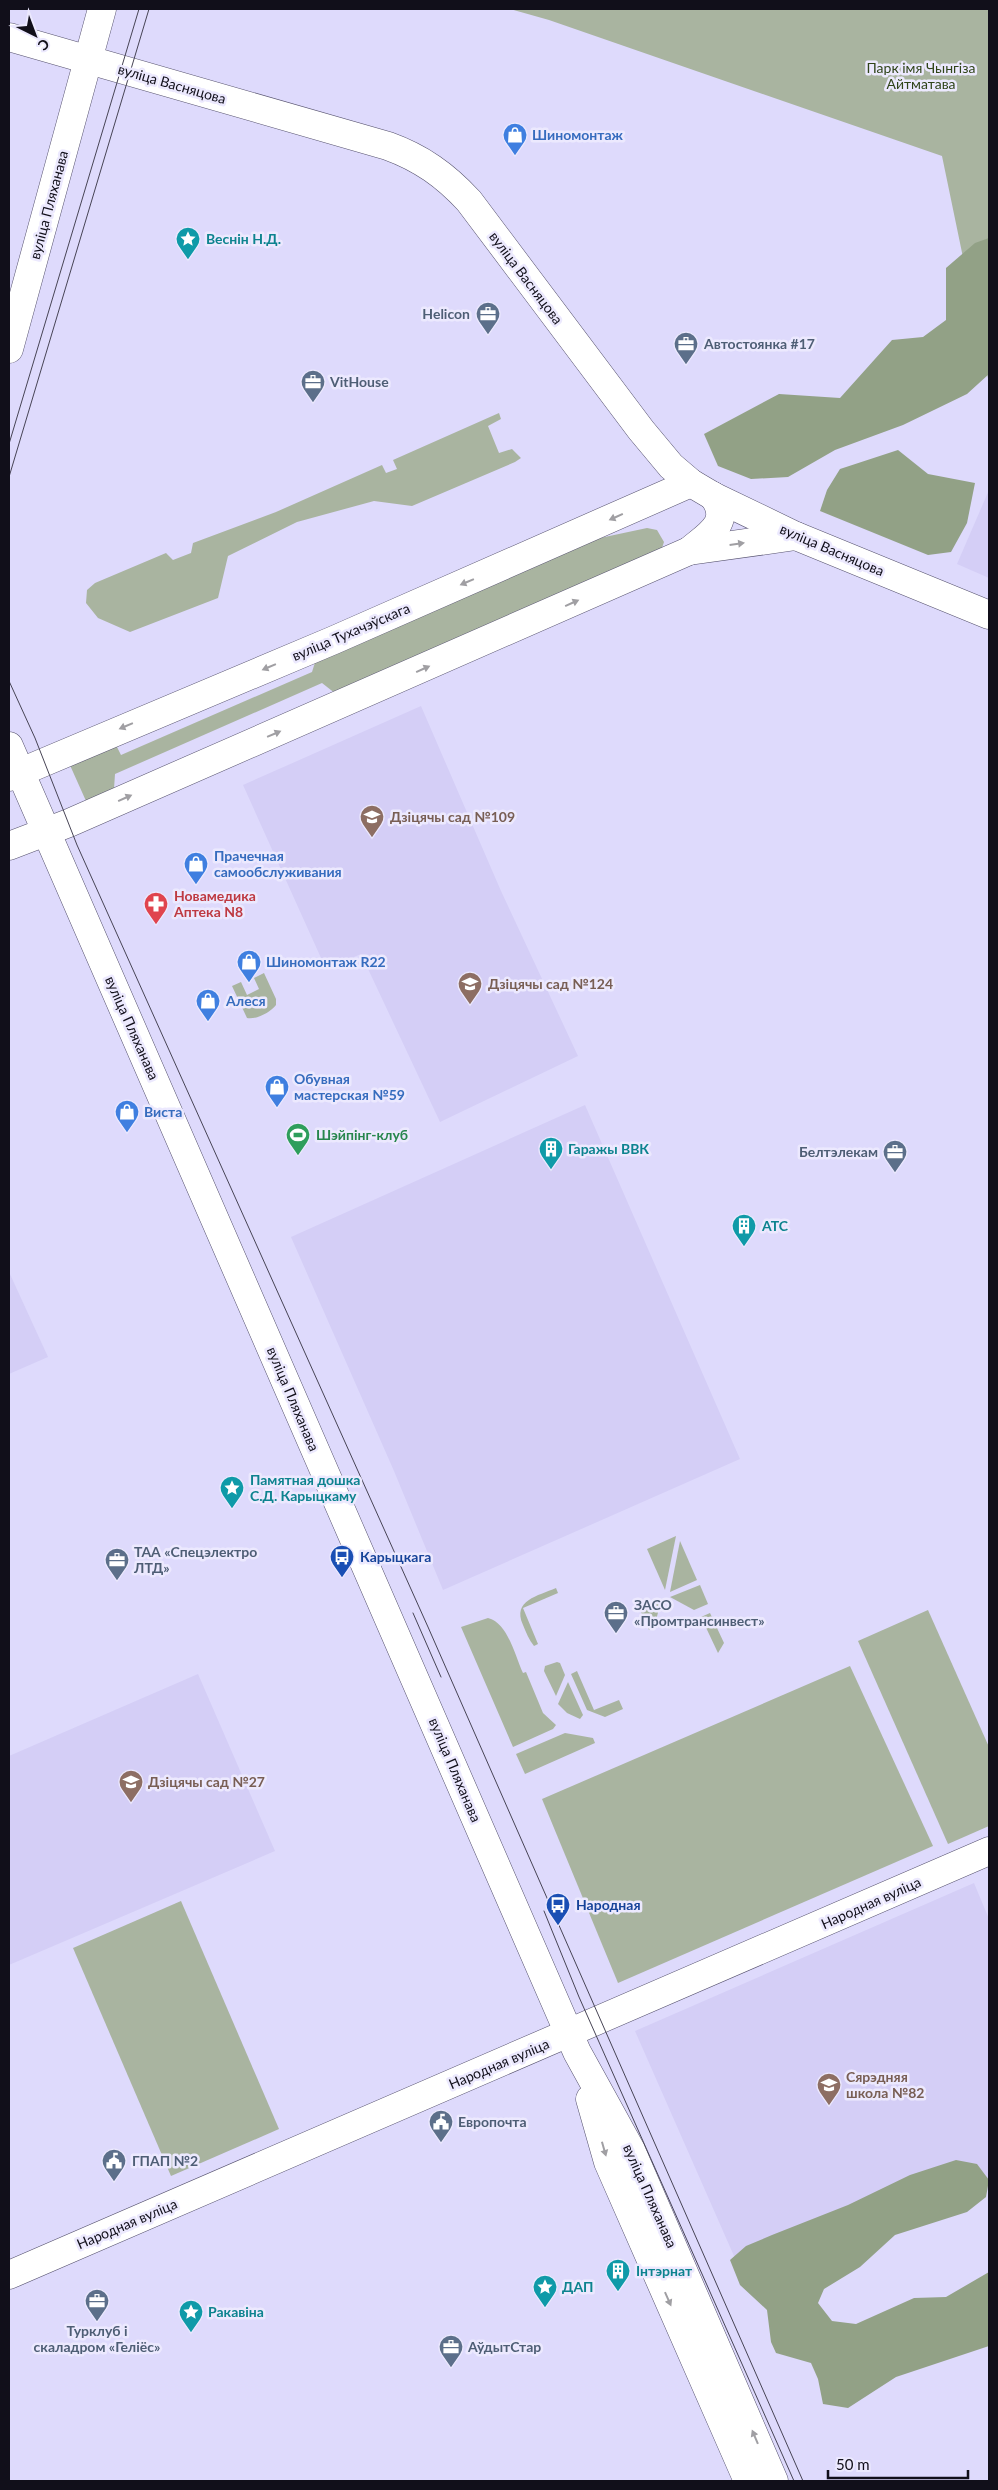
<svg xmlns="http://www.w3.org/2000/svg" width="998" height="2490" viewBox="0 0 998 2490" font-family="Lato,sans-serif">
	<style>
		.built { fill: #d4cef6 }
		.green { fill: #a9b4a0 }
		.forest { fill: #92a186 }
		.lines { fill: none; stroke-linecap: round; stroke-linejoin: round }
		.secondary-casing { stroke: #56526e; stroke-width: 29 }
		.secondary { stroke: #fff; stroke-width: 28 }
		.tram { stroke: #474455; stroke-width: 1 }
		.oneway { fill: #a09fa3 }
		.labels { text-anchor: middle; stroke-width: 5; stroke-linejoin: round; paint-order: stroke }
		.park-label { font-size: 14px; fill: #2f4419; stroke: #ece9fe }
		.street-label { font-size: 14px; fill: #110f1a; stroke: #ece9fe }
		.shop-label { font-size: 14px; font-weight: bold; fill: #366cbe; stroke: #ece9fe; text-anchor: start }
		.culture-label { font-size: 14px; font-weight: bold; fill: #0d838f; stroke: #ece9fe; text-anchor: start }
		.service-label { font-size: 14px; font-weight: bold; fill: #4e5e75; stroke: #ece9fe; text-anchor: start }
		.education-label { font-size: 14px; font-weight: bold; fill: #785e54; stroke: #ece9fe; text-anchor: start }
		.health-label { font-size: 14px; font-weight: bold; fill: #be3a42; stroke: #ece9fe; text-anchor: start }
		.leisure-label { font-size: 14px; font-weight: bold; fill: #27864d; stroke: #ece9fe; text-anchor: start }
		.transit-label { font-size: 14px; font-weight: bold; fill: #164399; stroke: #ece9fe; text-anchor: start }
	</style>
	<rect width="100%" height="100%" fill="#dedafc"/>
	<!-- built -->
	<g class="built">
		<path d="M989,490v88l-32,-14z"/>
		<path d="M421,706l80,185 77,165 -138,66 -79,-168 -35,15 -83,-184z"/>
		<path d="M585,1105l155,354 -297,131 -49,-119 -103,-234z"/>
		<path d="M9,1272l39,85 -39,17z"/>
		<path d="M198,1674l77,177 -266,114v-209z"/>
		<path d="M974,1883l15,36v272l-22,-11 -222,101 -110,-250z"/>
	</g>
	<!-- green -->
	<g class="green">
		<path d="M510,9h479v374l-47,-227 -393,-136z"/>
		<path d="M499,413l2,6 -13,7 11,27 13,-4 9,9 -6,4 -103,44 -38,-5 -77,21 -69,34 -10,42 -88,34 -32,-14 -12,-15 1,-13 8,-7 71,-30 7,7 18,-7 2,-10 83,-31 106,-47 4,8 11,-4 -4,-9z"/>
		<path d="M647,528l10,2 7,12 -3,9 -325,143 -14,-11 -207,91 -1,15 -28,12 -17,-38 46,-20 6,12 191,-83 5,-16 269,-115z"/>
		<path d="M264,973l12,26v6c-5,7 -20,15 -29,13l-15,-32 9,-4 6,13 12,-6 -5,-11z"/>
		<path d="M676,1536l-11,54 -18,-41z"/>
		<path d="M680,1541l17,39 -27,12z"/>
		<path d="M700,1585l8,19 -14,6 -24,-13z"/>
		<path d="M556,1588l2,5 -35,15 15,36 -4,2c-5,-6 -8,-14 -11,-21 -11,-25 15,-29 33,-37z"/>
		<path d="M661,1601l-7,27 -5,2 -9,-20z"/>
		<path d="M928,1610l61,137v79l-41,18 -90,-203z"/>
		<path d="M710,1613l14,30 -6,10 -17,-36z"/>
		<path d="M488,1618c20,5 27,38 35,55l3,-1 17,41 13,12 -3,4 -40,18 -52,-120z"/>
		<path d="M557,1662l3,1 5,12 -9,21 -12,-25 1,-5z"/>
		<path d="M850,1666l83,180 -315,137 -76,-184z"/>
		<path d="M577,1671l17,39 25,-10 4,9 -18,8 -18,-7 -16,-36z"/>
		<path d="M568,1682l15,33 -3,4 -13,-6 -9,-9z"/>
		<path d="M565,1733l28,5 2,5 -70,31 -9,-20z"/>
		<path d="M181,1901l98,228 -108,47 -98,-228z"/>
	</g>
	<!-- forest -->
	<g class="forest">
		<path d="M989,238v136l-22,20 -64,31 -68,25 -47,27 -37,2 -33,-13 -14,-32 75,-40 61,4 52,-58 31,-3 23,-17v-52l29,-25z"/>
		<path d="M898,450l30,24 47,9 -8,40 -16,29 -23,3 -108,-44 7,-21 13,-21z"/>
		<path d="M956,2160l21,4 12,16 -3,17 -19,15 -72,23 -35,32 -36,22 -6,14 14,18 24,3 58,-26 32,-1 43,-25v74l-93,31 -48,31 -25,-4 -5,-25 -7,-16 -35,-10 -5,-11 -4,-32 -27,-25 -10,-25 16,-14 26,-11 76,-30 62,-30z"/>
	</g>
	<g class="lines">
		<defs>
			<g id="secondary">
				<path d="M9,37l379,109c33,12 57,29 81,55l172,229 30,36 20,17 22,13 83,40 193,79"/>
				<path d="M9,349l93,-340"/>
				<path d="M689,551l107,-15"/>
				<path d="M9,746l568,1306 54,98 143,331"/>
				<path d="M9,777l325,-137 357,-157"/>
				<path d="M9,846l60,-23 620,-272c19,-16 44,-29 24,-55"/>
				<path d="M590,2099l18,63 140,319"/>
				<path d="M9,2275l980,-424"/>
			</g>
		</defs>
		<!-- secondary casing -->
		<use href="#secondary" class="secondary-casing"/>
		<!-- secondary -->
		<use href="#secondary" class="secondary"/>
		<!-- tram -->
		<g class="tram">
			<path d="M9,444l130,-435"/>
			<path d="M9,477l140,-468"/>
			<path d="M9,681l26,57 42,107 351,782 375,854"/>
			<path d="M413,1613l28,64"/>
			<path d="M544,1911l35,86 215,484"/>
		</g>
	</g>
	<!-- one-way arrows -->
	<defs><path id="oneway-solid" d="M-6-.8H1V-3.2L6.5 0L1 3.2V.8H-6Z" transform="scale(1.25)"/></defs>
	<g class="oneway">
		<use href="#oneway-solid" transform="translate(616 517) rotate(156)"/>
		<use href="#oneway-solid" transform="translate(737 544) rotate(-8)"/>
		<use href="#oneway-solid" transform="translate(467 582) rotate(157)"/>
		<use href="#oneway-solid" transform="translate(572 603) rotate(-24)"/>
		<use href="#oneway-solid" transform="translate(269 667) rotate(157)"/>
		<use href="#oneway-solid" transform="translate(423 669) rotate(-24)"/>
		<use href="#oneway-solid" transform="translate(126 726) rotate(157)"/>
		<use href="#oneway-solid" transform="translate(274 734) rotate(-23)"/>
		<use href="#oneway-solid" transform="translate(125 798) rotate(-24)"/>
		<use href="#oneway-solid" transform="translate(604 2149) rotate(74)"/>
		<use href="#oneway-solid" transform="translate(668 2299) rotate(66)"/>
		<use href="#oneway-solid" transform="translate(755 2437) rotate(-113)"/>
	</g>
	<!-- icons -->
	<defs>
		<symbol id="shop-pin" viewBox="-11 -11 22 30"><path d="M0 17L-7.5 6A9.5 9.5 0 1 1 7.5 6Z" fill="#3f7fe0" stroke="#ece9fe"/><path d="M-5-2.5h2.3a2.7 3.5 0 0 1 5.4 0H5L5.5 6h-11ZM-1.5-2.5h3a1.5 2.3 0 0 0-3 0Z" fill="#fff"/></symbol>
		<symbol id="sight-pin" viewBox="-11 -11 22 30"><path d="M0 17L-7.5 6A9.5 9.5 0 1 1 7.5 6Z" fill="#0f9aa8" stroke="#ece9fe"/><path d="M0-6L1.8-2.2L6-1.7L2.9 1.2L3.7 5.4L0 3.3L-3.7 5.4L-2.9 1.2L-6-1.7L-1.8-2.2Z" fill="#fff"/></symbol>
		<symbol id="office-pin" viewBox="-11 -11 22 30"><path d="M0 17L-7.5 6A9.5 9.5 0 1 1 7.5 6Z" fill="#5c6f8a" stroke="#ece9fe"/><path d="M-6-3h4V-5.5h4V-3h4V5H-6ZM-1-4.5V-3h2v-1.5ZM-6 0V1H6V0Z" fill="#fff"/></symbol>
		<symbol id="school-pin" viewBox="-11 -11 22 30"><path d="M0 17L-7.5 6A9.5 9.5 0 1 1 7.5 6Z" fill="#8d6e63" stroke="#ece9fe"/><path d="M0-5L7-2L0 1L-7-2ZM-4 1L0 2.5L4 1V4Q0 6-4 4Z" fill="#fff"/></symbol>
		<symbol id="pharmacy-pin" viewBox="-11 -11 22 30"><path d="M0 17L-7.5 6A9.5 9.5 0 1 1 7.5 6Z" fill="#e0444e" stroke="#ece9fe"/><path d="M-2-6h4v4h4v4h-4v4h-4v-4h-4v-4h4Z" fill="#fff"/></symbol>
		<symbol id="stadium-pin" viewBox="-11 -11 22 30"><path d="M0 17L-7.5 6A9.5 9.5 0 1 1 7.5 6Z" fill="#2e9e5b" stroke="#ece9fe"/><path d="M0-5a6.5 5 0 1 0 0 10a6.5 5 0 1 0 0-10ZM-3.5-1.8h7v3.6h-7Z" fill="#fff"/></symbol>
		<symbol id="building-pin" viewBox="-11 -11 22 30"><path d="M0 17L-7.5 6A9.5 9.5 0 1 1 7.5 6Z" fill="#0f9aa8" stroke="#ece9fe"/><path d="M-4-6H4V6H1V3H-1V6H-4ZM-2.5-4.3h1.7v1.8h-1.7ZM.8-4.3h1.7v1.8H.8ZM-2.5-1h1.7V.8h-1.7ZM.8-1h1.7V.8H.8Z" fill="#fff"/></symbol>
		<symbol id="bus-pin" viewBox="-11 -11 22 30"><path d="M0 17L-7.5 6A9.5 9.5 0 1 1 7.5 6Z" fill="#1a4fb4" stroke="#ece9fe"/><path d="M-5-6H5V4H4V6H2V4H-2V6H-4V4H-5ZM-3.5-4V0h7V-4ZM-3.5 1.2v1.5H-2V1.2ZM2 1.2v1.5H3.5V1.2Z" fill="#fff"/></symbol>
		<symbol id="civic-pin" viewBox="-11 -11 22 30"><path d="M0 17L-7.5 6A9.5 9.5 0 1 1 7.5 6Z" fill="#5c6f8a" stroke="#ece9fe"/><path d="M-.6-6.5H3V-4.5H.6V-3L4-1V1h2V6H-6V1h2V-1L-.6-3ZM-1.2 2.5V6h2.4V2.5Z" fill="#fff"/></symbol>
	</defs>
	<g fill-rule="evenodd">
		<use href="#shop-pin" x="501" y="121" width="28" height="38"/>
		<use href="#sight-pin" x="174" y="225" width="28" height="38"/>
		<use href="#office-pin" x="474" y="300" width="28" height="38"/>
		<use href="#office-pin" x="672" y="330" width="28" height="38"/>
		<use href="#office-pin" x="299" y="368" width="28" height="38"/>
		<use href="#school-pin" x="358" y="803" width="28" height="38"/>
		<use href="#shop-pin" x="182" y="850" width="28" height="38"/>
		<use href="#pharmacy-pin" x="142" y="890" width="28" height="38"/>
		<use href="#shop-pin" x="235" y="948" width="28" height="38"/>
		<use href="#school-pin" x="456" y="970" width="28" height="38"/>
		<use href="#shop-pin" x="194" y="987" width="28" height="38"/>
		<use href="#shop-pin" x="263" y="1073" width="28" height="38"/>
		<use href="#shop-pin" x="113" y="1098" width="28" height="38"/>
		<use href="#stadium-pin" x="284" y="1121" width="28" height="38"/>
		<use href="#building-pin" x="537" y="1135" width="28" height="38"/>
		<use href="#office-pin" x="881" y="1138" width="28" height="38"/>
		<use href="#building-pin" x="730" y="1212" width="28" height="38"/>
		<use href="#sight-pin" x="218" y="1474" width="28" height="38"/>
		<use href="#bus-pin" x="328" y="1543" width="28" height="38"/>
		<use href="#office-pin" x="103" y="1546" width="28" height="38"/>
		<use href="#office-pin" x="602" y="1599" width="28" height="38"/>
		<use href="#school-pin" x="117" y="1768" width="28" height="38"/>
		<use href="#bus-pin" x="544" y="1891" width="28" height="38"/>
		<use href="#school-pin" x="815" y="2071" width="28" height="38"/>
		<use href="#civic-pin" x="427" y="2108" width="28" height="38"/>
		<use href="#civic-pin" x="100" y="2147" width="28" height="38"/>
		<use href="#building-pin" x="604" y="2257" width="28" height="38"/>
		<use href="#sight-pin" x="531" y="2273" width="28" height="38"/>
		<use href="#office-pin" x="83" y="2287" width="28" height="38"/>
		<use href="#sight-pin" x="177" y="2298" width="28" height="38"/>
		<use href="#office-pin" x="437" y="2333" width="28" height="38"/>
	</g>
	<g class="labels">
		<!-- park labels -->
		<g class="park-label">
			<text x="921" y="73">Парк імя Чынгіза<tspan x="921" dy="16">Айтматава</tspan></text>
		</g>
		<!-- street labels -->
		<g class="street-label">
			<text transform="translate(172 84) rotate(16)" y="5">вуліца Васняцова</text>
			<text transform="translate(49 205) rotate(-75)" y="5">вуліца Пляханава</text>
			<text transform="translate(526 278) rotate(53)" y="5">вуліца Васняцова</text>
			<text transform="translate(832 550) rotate(23)" y="5">вуліца Васняцова</text>
			<text transform="translate(351 632) rotate(-23)" y="5">вуліца Тухачэўскага</text>
			<text transform="translate(132 1028) rotate(66)" y="5">вуліца Пляханава</text>
			<text transform="translate(293 1399) rotate(67)" y="5">вуліца Пляханава</text>
			<text transform="translate(455 1770) rotate(67)" y="5">вуліца Пляханава</text>
			<text transform="translate(871 1903) rotate(-24)" y="5">Народная вуліца</text>
			<text transform="translate(499 2064) rotate(-23)" y="5">Народная вуліца</text>
			<text transform="translate(650 2196) rotate(66)" y="5">вуліца Пляханава</text>
			<text transform="translate(127 2224) rotate(-23)" y="5">Народная вуліца</text>
		</g>
		<!-- shop labels -->
		<g class="shop-label">
			<text x="532" y="140">Шиномонтаж</text>
			<text x="214" y="861">Прачечная<tspan x="214" dy="16">самообслуживания</tspan></text>
			<text x="266" y="967">Шиномонтаж R22</text>
			<text x="226" y="1006">Алеся</text>
			<text x="294" y="1084">Обувная<tspan x="294" dy="16">мастерская №59</tspan></text>
			<text x="144" y="1117">Виста</text>
		</g>
		<!-- culture labels -->
		<g class="culture-label">
			<text x="206" y="244">Веснін Н.Д.</text>
			<text x="568" y="1154">Гаражы ВВК</text>
			<text x="762" y="1231">АТС</text>
			<text x="250" y="1485">Памятная дошка<tspan x="250" dy="16">С.Д. Карыцкаму</tspan></text>
			<text x="636" y="2276">Інтэрнат</text>
			<text x="562" y="2292">ДАП</text>
			<text x="208" y="2317">Ракавіна</text>
		</g>
		<!-- service labels -->
		<g class="service-label">
			<text x="470" y="319" text-anchor="end">Helicon</text>
			<text x="704" y="349">Автостоянка #17</text>
			<text x="330" y="387">VitHouse</text>
			<text x="878" y="1157" text-anchor="end">Белтэлекам</text>
			<text x="134" y="1557">ТАА «Спецэлектро<tspan x="134" dy="16">ЛТД»</tspan></text>
			<text x="634" y="1610">ЗАСО<tspan x="634" dy="16">«Промтрансинвест»</tspan></text>
			<text x="458" y="2127">Европочта</text>
			<text x="132" y="2166">ГПАП №2</text>
			<text x="97" y="2336" text-anchor="middle">Турклуб і<tspan x="97" dy="16">скаладром «Геліёс»</tspan></text>
			<text x="468" y="2352">АўдытСтар</text>
		</g>
		<!-- education labels -->
		<g class="education-label">
			<text x="390" y="822">Дзіцячы сад №109</text>
			<text x="488" y="989">Дзіцячы сад №124</text>
			<text x="148" y="1787">Дзіцячы сад №27</text>
			<text x="846" y="2082">Сярэдняя<tspan x="846" dy="16">школа №82</tspan></text>
		</g>
		<!-- health labels -->
		<g class="health-label">
			<text x="174" y="901">Новамедика<tspan x="174" dy="16">Аптека N8</tspan></text>
		</g>
		<!-- leisure labels -->
		<g class="leisure-label">
			<text x="316" y="1140">Шэйпінг-клуб</text>
		</g>
		<!-- transit labels -->
		<g class="transit-label">
			<text x="360" y="1562">Карыцкага</text>
			<text x="576" y="1910">Народная</text>
		</g>
	</g>
	<!-- border -->
	<rect width="998" height="2490" fill="none" stroke="#110f1a" stroke-width="20"/>
	<!-- north arrow -->
	<g transform="translate(35 35) rotate(138)" stroke="#ece9fe" stroke-width="4" paint-order="stroke">
	<path d="M0-4L9 19L0 12L-9 19Z" fill="#110f1a"/>
	<text y="-8" font-size="14" font-weight="bold" text-anchor="middle" fill="#110f1a">С</text>
	</g>
	<!-- scale -->
	<path d="M828 2470v8h140v-8" fill="none" stroke="#110f1a" stroke-width="2.5"/>
	<text x="836" y="2470" font-size="15" fill="#110f1a" stroke="#ece9fe" stroke-width="4" paint-order="stroke">50 m</text>
</svg>
